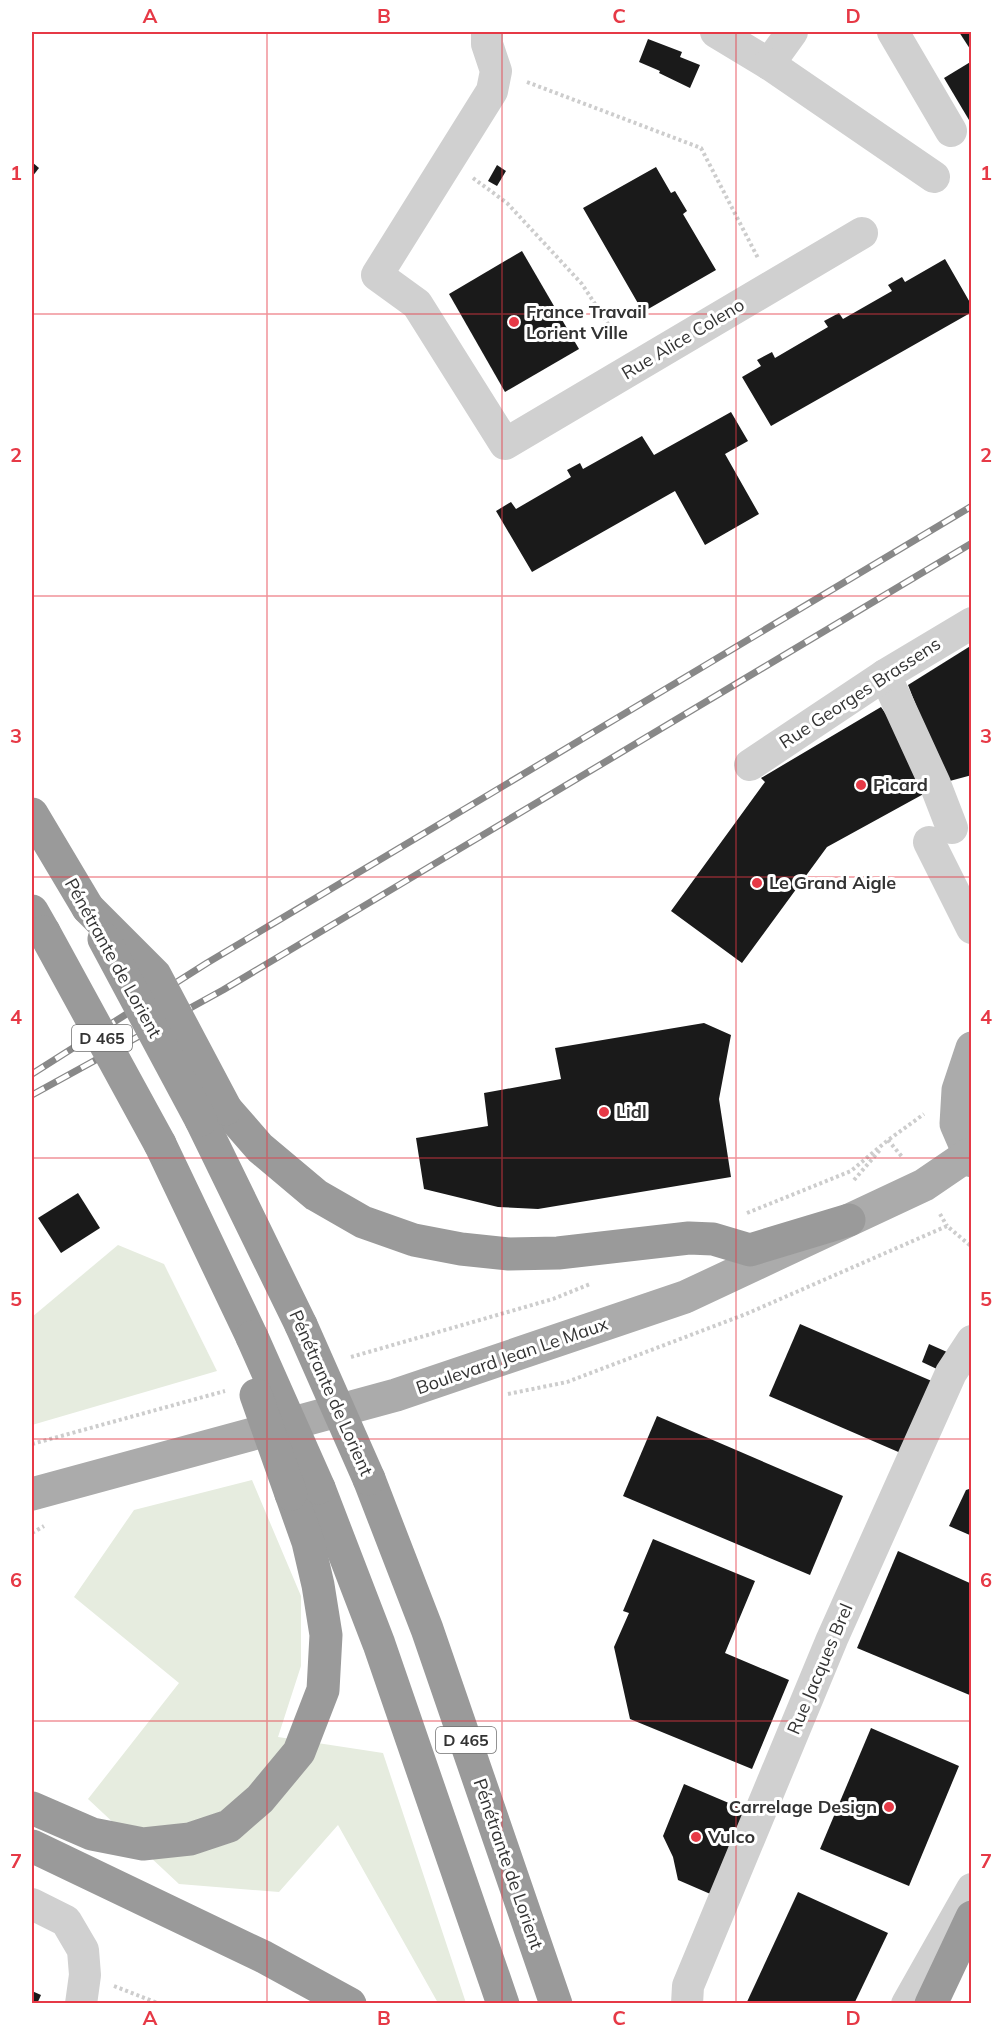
<svg xmlns="http://www.w3.org/2000/svg" width="1003" height="2035" viewBox="0 0 1003 2035" font-family="Mulish,sans-serif">
	<style>
		.green { fill: #e6ecdf }
		.building { fill: #1a1a1a }
		.lines { fill: none; stroke-linecap: round; stroke-linejoin: round }
		.path { stroke: #cdcdcd; stroke-width: 4; stroke-dasharray: 3 3; stroke-linecap: butt }
		.minor { stroke: #d0d0d0; stroke-width: 32 }
		.major { stroke: #ababab; stroke-width: 33 }
		.highway { stroke: #9a9a9a; stroke-width: 33 }
		.rail-casing { stroke: #888; stroke-width: 7 }
		.rail { stroke: #fff; stroke-width: 4.5; stroke-dasharray: 14; stroke-linecap: butt }
		.highway-bridge { stroke: #9a9a9a; stroke-width: 33 }
		.grid { fill: none; stroke: #e63946; stroke-width: 1.5; stroke-opacity: 0.55 }
		.poi-dot { fill: #e63946; stroke: #fff; stroke-width: 2 }
		.labels { text-anchor: middle; stroke-width: 6; stroke-linejoin: round; paint-order: stroke }
		.shield { fill: #fff; stroke: #707070; stroke-width: 1.5 }
		.shield-label { font-size: 16px; font-weight: bold; fill: #333 }
		.poi-label { font-size: 18px; font-weight: bold; fill: #333; stroke: #fff; text-anchor: start }
		.street-label { font-size: 18px; fill: #333; stroke: #fff }
		.neatline { fill: none; stroke: #e63946; stroke-width: 2 }
		.grid-label { font-size: 20px; text-anchor: middle; font-weight: bold; fill: #e63946 }
	</style>
	<rect width="100%" height="100%" fill="#fff"/>
	<!-- green -->
	<g class="green">
		<path d="M118,1245l46,19 53,107 -185,54v-108z"/>
		<path d="M252,1480l49,116v70l-23,71 105,16 83,250h-28l-100,-178 -59,67 -100,-8 -91,-85 91,-116 -105,-86 60,-87z"/>
	</g>
	<!-- building -->
	<g class="building">
		<path d="M959,32h13v20z"/>
		<path d="M648,39l34,13 -2,5 20,8 -10,23 -31,-15 1,-2 -21,-9z"/>
		<path d="M972,61v64l-28,-47z"/>
		<path d="M32,162l7,6 -7,9z"/>
		<path d="M497,165l9,6 -9,15 -9,-5z"/>
		<path d="M656,167l15,26 4,-2 12,20 -4,3 33,56 -73,42 -60,-104z"/>
		<path d="M522,251l57,98 -74,43 -56,-98z"/>
		<path d="M945,259l27,47v6l-201,114 -29,-49 19,-11 -4,-6 15,-8 3,6 53,-31 -4,-6 15,-8 4,6 49,-28 -4,-6 14,-8 3,5z"/>
		<path d="M731,412l17,29 -23,13 34,60 -54,31 -30,-54 -143,81 -36,-61 15,-9 5,7 55,-32 -4,-7 13,-7 3,6 59,-33 12,19z"/>
		<path d="M972,645v130l-26,7 -38,-97z"/>
		<path d="M881,707l30,43 18,41 -102,56 -85,116 -71,-52 94,-129 -4,-4z"/>
		<path d="M704,1023l27,12 -12,64 12,78 -193,32 -40,-2 -74,-18 -8,-51 72,-12 -4,-33 77,-14 -6,-31z"/>
		<path d="M78,1193l22,35 -39,25 -23,-35z"/>
		<path d="M800,1324l134,58 -31,72 -134,-58z"/>
		<path d="M929,1344l18,8 -8,18 -17,-8z"/>
		<path d="M657,1416l186,80 -33,79 -187,-79z"/>
		<path d="M972,1488v48l-23,-10 17,-36z"/>
		<path d="M653,1539l102,42 -30,72 64,27 -37,89 -122,-50 -16,-72 15,-34 -6,-2z"/>
		<path d="M898,1551l74,33v112l-115,-48z"/>
		<path d="M871,1728l88,38 -50,120 -89,-37z"/>
		<path d="M684,1784l66,28 -35,84 -37,-16 -5,-23 -10,-21z"/>
		<path d="M798,1892l90,41 -34,71h-108z"/>
		<path d="M32,1991l9,4 -4,9h-5z"/>
	</g>
	<g class="lines">
		<!-- path -->
		<g class="path">
			<path d="M527,82l174,66 57,110"/>
			<path d="M473,178l34,25 75,81 37,57"/>
			<path d="M888,1140l15,18"/>
			<path d="M854,1180l26,-30"/>
			<path d="M747,1213l104,-42 37,-31 36,-26"/>
			<path d="M940,1214l7,12"/>
			<path d="M351,1357l202,-58 37,-15"/>
			<path d="M508,1394l59,-12 179,-68 201,-88 25,21"/>
			<path d="M32,1444l193,-53"/>
			<path d="M32,1533l12,-7"/>
			<path d="M114,1986l46,18"/>
		</g>
		<!-- minor -->
		<g class="minor">
			<path d="M487,32v12l9,27 -4,20 -115,184 40,29 88,140 357,-211"/>
			<path d="M716,32l53,32 23,-32"/>
			<path d="M893,32l58,99"/>
			<path d="M769,64l165,113"/>
			<path d="M885,675l50,109 17,44"/>
			<path d="M750,765l135,-90 87,-52"/>
			<path d="M929,842l43,86"/>
			<path d="M32,1904l34,17 17,29 2,25 -4,29"/>
			<path d="M687,2004l1,-18 144,-347 119,-266 21,-32"/>
			<path d="M907,2004l65,-115"/>
		</g>
		<!-- major -->
		<g class="major">
			<path d="M972,1048l-14,42 -2,34 16,37"/>
			<path d="M32,1494l364,-99 289,-98 239,-112 44,-30"/>
		</g>
		<!-- highway -->
		<g class="highway">
			<path d="M32,814l56,94"/>
			<path d="M32,911l12,21"/>
			<path d="M226,1109l34,39 56,47 47,27 51,18 47,9 48,5 49,-1 131,-15 24,1 37,11 99,-30"/>
			<path d="M201,1120l100,205"/>
			<path d="M160,1144l92,193"/>
			<path d="M369,1479l58,150 129,375"/>
			<path d="M319,1488l60,156 124,360"/>
			<path d="M32,1808l60,26 51,10 47,-5 39,-13 31,-27 39,-47 24,-62 3,-55 -8,-50 -10,-43 -17,-48"/>
			<path d="M32,1846l232,111 86,47"/>
			<path d="M931,2004l41,-87"/>
		</g>
		<defs>
			<g id="rail">
				<path d="M32,1074l175,-111 765,-457"/>
				<path d="M32,1095l191,-105 749,-447"/>
			</g>
		</defs>
		<!-- rail casing -->
		<use href="#rail" class="rail-casing"/>
		<!-- rail -->
		<use href="#rail" class="rail"/>
		<!-- highway-bridge -->
		<g class="highway-bridge">
			<path d="M88,908l67,67 71,134"/>
			<path d="M44,932l116,212"/>
			<path d="M104,939l97,181"/>
			<path d="M301,1325l68,154"/>
			<path d="M252,1337l67,151"/>
			<path d="M256,1395l35,99"/>
		</g>
	</g>
	<!-- grid -->
	<path class="grid" d="M267,32v1972M502,32v1972M736,32v1972M32,314h940M32,596h940M32,877h940M32,1158h940M32,1439h940M32,1721h940"/>
	<!-- markers -->
	<g class="poi-dot">
		<circle cx="514" cy="322" r="6"/>
		<circle cx="861" cy="785" r="6"/>
		<circle cx="757" cy="883" r="6"/>
		<circle cx="604" cy="1112" r="6"/>
		<circle cx="889" cy="1807" r="6"/>
		<circle cx="696" cy="1837" r="6"/>
	</g>
	<g class="labels">
		<!-- shield labels -->
		<g class="shield">
			<rect x="72" y="1025" width="60" height="26" rx="4.5"/>
			<rect x="436" y="1727" width="60" height="26" rx="4.5"/>
		</g>
		<g class="shield-label">
			<text x="102" y="1044">D 465</text>
			<text x="466" y="1746">D 465</text>
		</g>
		<!-- poi labels -->
		<g class="poi-label">
			<text x="526" y="318">France Travail<tspan x="526" dy="21">Lorient Ville</tspan></text>
			<text x="873" y="791">Picard</text>
			<text x="769" y="889">Le Grand Aigle</text>
			<text x="616" y="1118">Lidl</text>
			<text x="877" y="1813" text-anchor="end">Carrelage Design</text>
			<text x="708" y="1843">Vulco</text>
		</g>
		<!-- street labels -->
		<g class="street-label">
			<text transform="translate(683 339) rotate(-31)" y="6">Rue Alice Coleno</text>
			<text transform="translate(860 693) rotate(-33)" y="6">Rue Georges Brassens</text>
			<text transform="translate(113 958) rotate(61)" y="6">Pénétrante de Lorient</text>
			<text transform="translate(512 1356) rotate(-19)" y="6">Boulevard Jean Le Maux</text>
			<text transform="translate(331 1393) rotate(66)" y="6">Pénétrante de Lorient</text>
			<text transform="translate(820 1669) rotate(-67)" y="6">Rue Jacques Brel</text>
			<text transform="translate(508 1864) rotate(71)" y="6">Pénétrante de Lorient</text>
		</g>
	</g>
	<!-- border -->
	<rect width="1003" height="2035" fill="none" stroke="#ffffff" stroke-width="66"/>
	<rect x="33" y="33" width="937" height="1969" class="neatline"/>
	<g class="grid-label">
		<text x="150" y="23">A</text>
		<text x="384" y="23">B</text>
		<text x="619" y="23">C</text>
		<text x="853" y="23">D</text>
		<text x="16" y="180">1</text>
		<text x="986" y="180">1</text>
		<text x="16" y="462">2</text>
		<text x="986" y="462">2</text>
		<text x="16" y="743">3</text>
		<text x="986" y="743">3</text>
		<text x="16" y="1024">4</text>
		<text x="986" y="1024">4</text>
		<text x="16" y="1306">5</text>
		<text x="986" y="1306">5</text>
		<text x="16" y="1587">6</text>
		<text x="986" y="1587">6</text>
		<text x="16" y="1868">7</text>
		<text x="986" y="1868">7</text>
		<text x="150" y="2025">A</text>
		<text x="384" y="2025">B</text>
		<text x="619" y="2025">C</text>
		<text x="853" y="2025">D</text>
	</g>
</svg>
